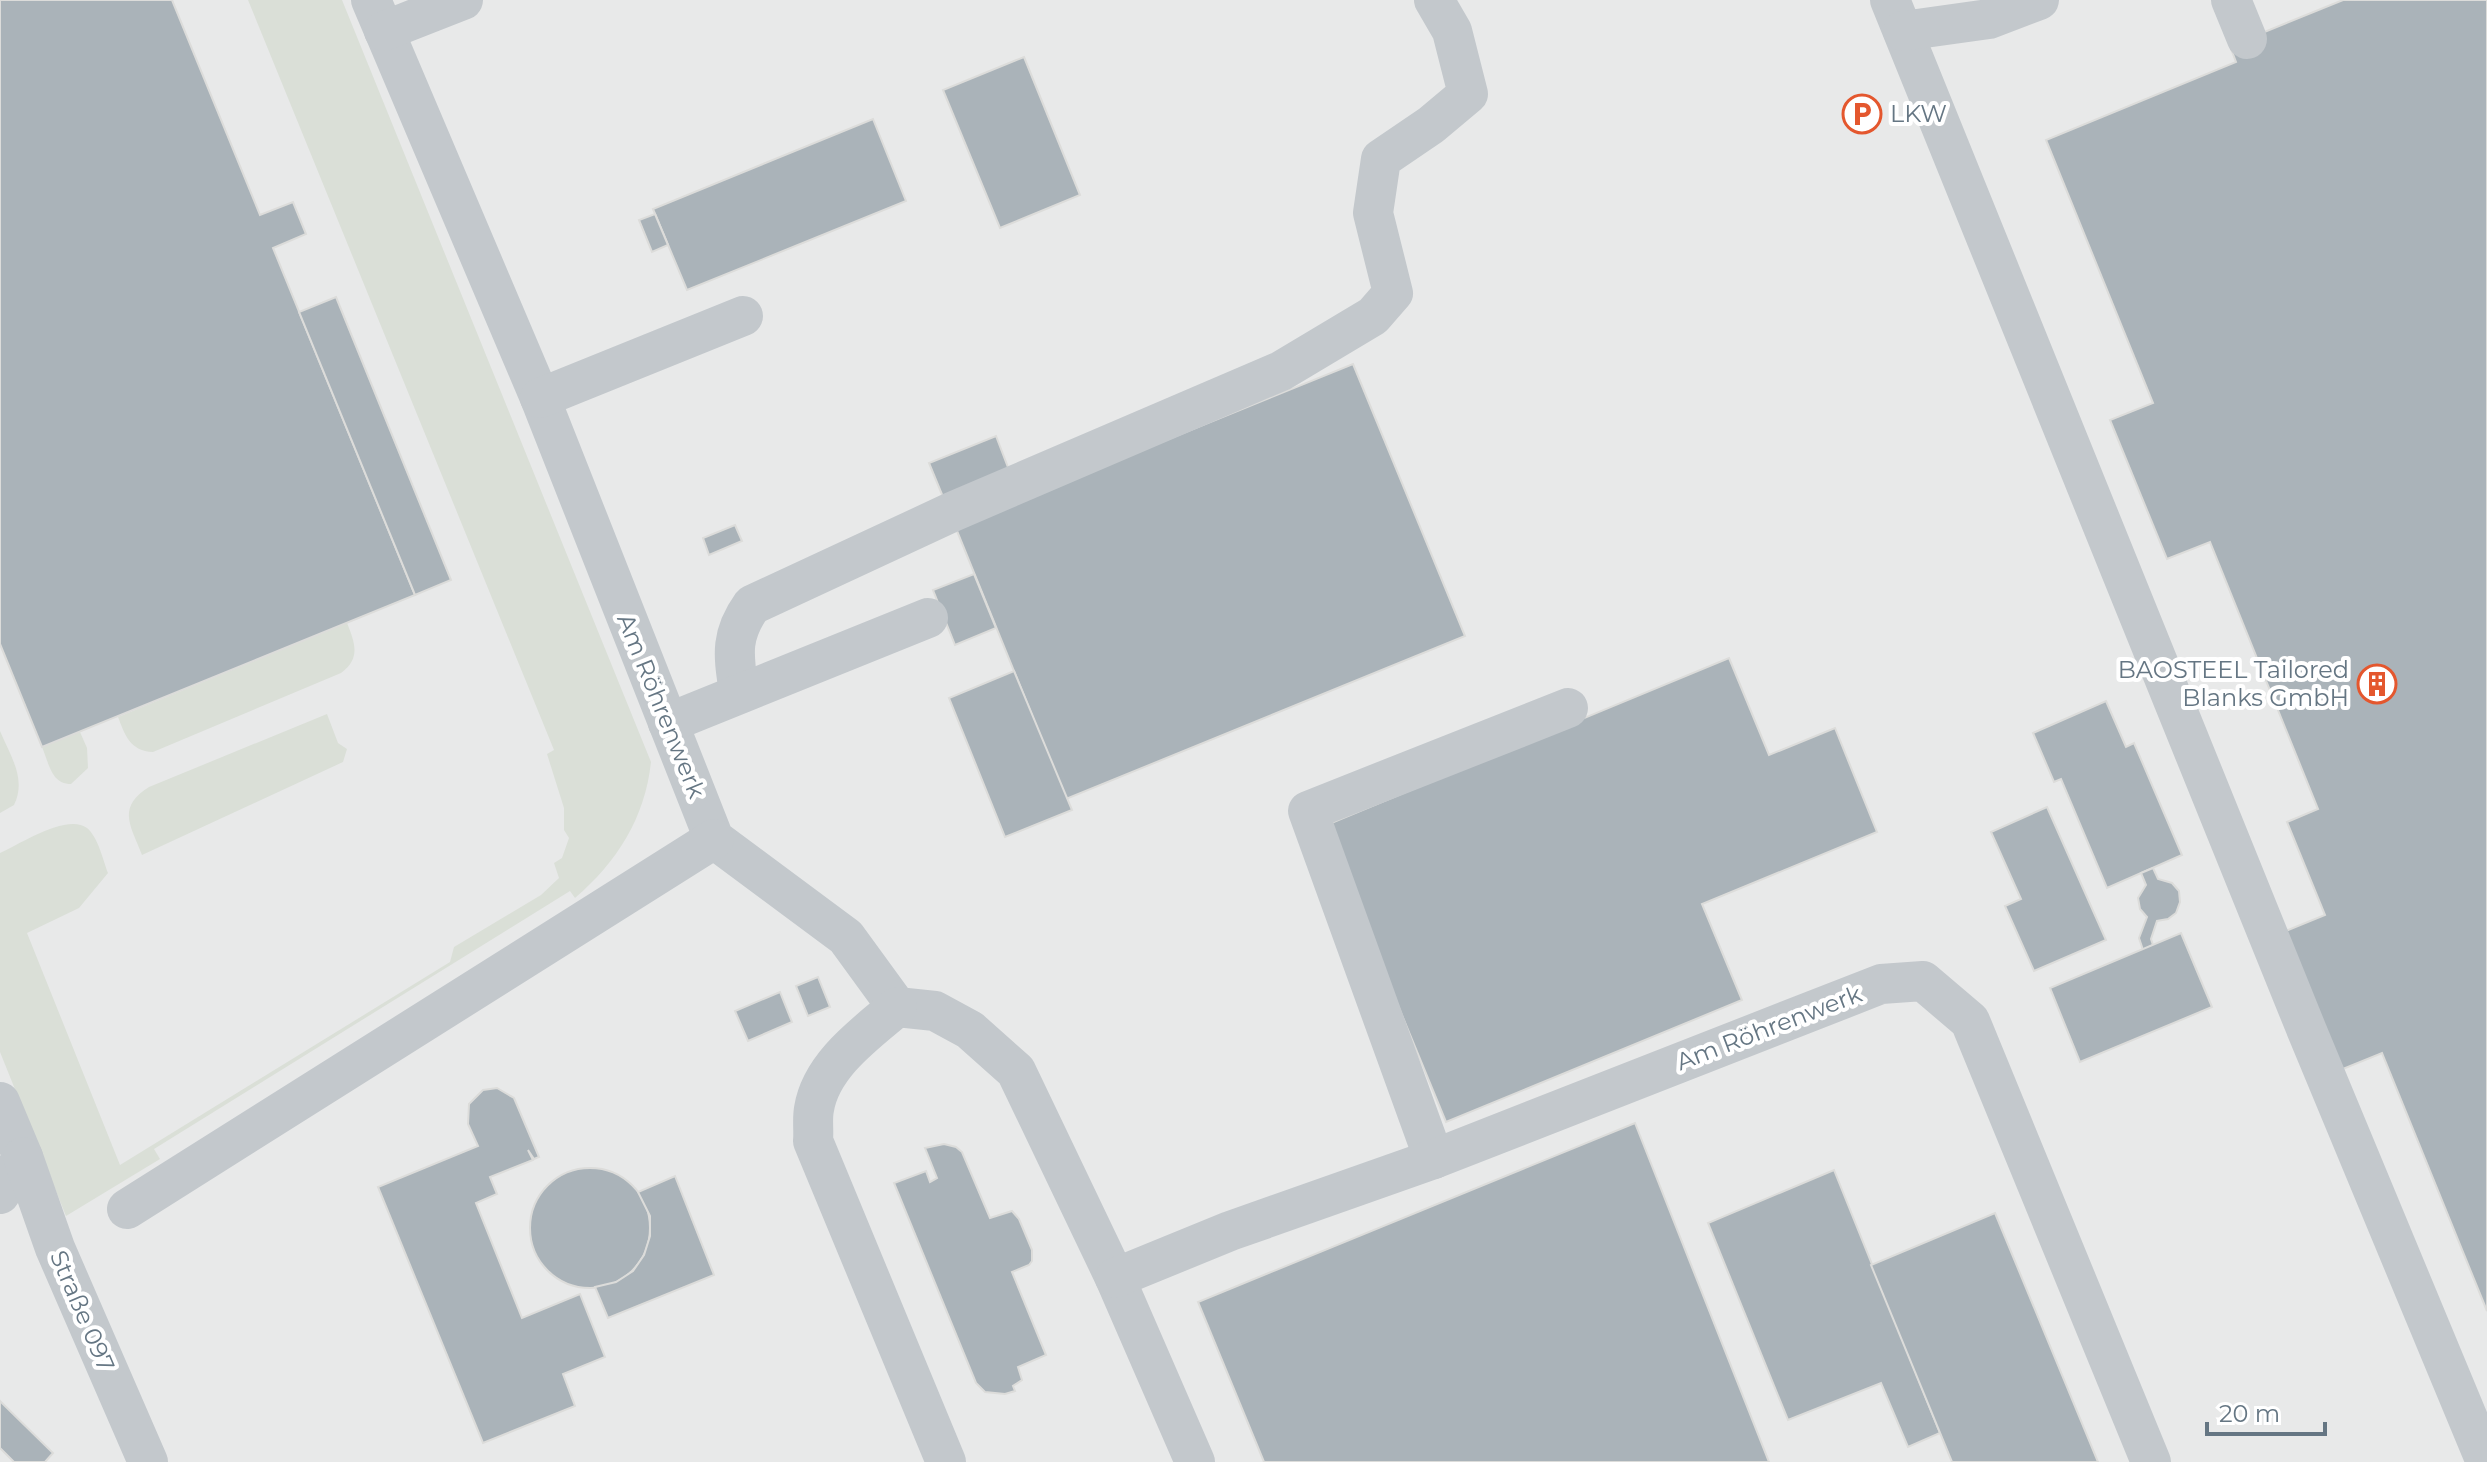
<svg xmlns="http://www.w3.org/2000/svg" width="2487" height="1462" viewBox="0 0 2487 1462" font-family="Montserrat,sans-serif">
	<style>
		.built { fill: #e8e9e9 }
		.green { fill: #dadfd7 }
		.building { fill: #aab3b9; stroke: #dcdcda; stroke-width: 2 }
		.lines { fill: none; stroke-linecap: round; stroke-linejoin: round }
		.minor { stroke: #c3c8cc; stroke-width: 40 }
		.labels { text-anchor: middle; stroke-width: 8; stroke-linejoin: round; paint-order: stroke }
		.poi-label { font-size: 24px; fill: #657683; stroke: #fff; text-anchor: start }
		.street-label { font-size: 24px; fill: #657683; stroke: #fff }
	</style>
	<rect width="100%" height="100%" fill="#fafaf8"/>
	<!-- built -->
	<rect class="built" x="0" y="0" width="2487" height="1462"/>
	<!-- green -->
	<g class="green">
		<path d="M248,0h94l309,762c-6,56 -34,100 -76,136l-5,-7 -416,258 6,10 -94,57 -66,-164v-199c20,-9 67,-40 87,-25 11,9 16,32 21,45l-29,35 -52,25 93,232 330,-203 4,-15 87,-52 18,-17 -5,-15 8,-5 7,-20 -5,-8v-22l-17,-54 7,-4z"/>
		<path d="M347,623c8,20 14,35 -6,50l-188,79c-23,-1 -28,-17 -35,-35z"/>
		<path d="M327,714l11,29 9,6 -4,13 -201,93c-11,-29 -26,-47 7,-68z"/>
		<path d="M0,731c10,24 27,48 14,74l-14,8z"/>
		<path d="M80,732l7,16 1,20 -17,16c-20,0 -22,-21 -29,-37z"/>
	</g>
	<!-- building -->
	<g class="building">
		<path d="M0,0h172l88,215 33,-13 13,32 -33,14 142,347 -373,152 -42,-103z"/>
		<path d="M2343,0h144v1311l-105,-258 -44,18 -57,-138 44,-18 -38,-93 31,-13 -108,-267 -43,17 -57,-139 43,-17 -107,-263 190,-78 -6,-16z"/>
		<path d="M1024,57l56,138 -80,33 -57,-138z"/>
		<path d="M873,119l33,82 -219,89 -34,-81z"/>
		<path d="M655,214l13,31 -16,7 -13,-32z"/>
		<path d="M336,297l115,283 -36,15 -116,-283z"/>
		<path d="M1353,364l112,272 -399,163 -111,-273z"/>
		<path d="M996,436l13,34 -66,27 -14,-34z"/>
		<path d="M735,525l7,16 -33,14 -6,-17z"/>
		<path d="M974,574l22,54 -41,17 -22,-55z"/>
		<path d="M1729,658l40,97 66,-27 42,104 -175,72 40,96 -296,122 -122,-296z"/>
		<path d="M1014,671l58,139 -67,27 -56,-139z"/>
		<path d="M2106,701l20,46 8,-4 48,112 -75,33 -46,-109 -7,3 -21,-49z"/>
		<path d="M2047,807l59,133 -72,31 -29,-65 16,-7 -30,-67z"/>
		<path d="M2153,868l5,11 14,4 7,8 1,11 -4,11 -8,6 -11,2 -6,18 2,6 -10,5 -4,-12 8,-21 -7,-8 -2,-11 8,-13 -5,-12z"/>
		<path d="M2181,933l31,74 -132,55 -30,-74z"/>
		<path d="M818,977l12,30 -22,9 -12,-30z"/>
		<path d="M780,992l12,30 -44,19 -13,-30z"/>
		<path d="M497,1088l17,10 25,59 -5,2 -6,-9 5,10 -43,17 7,17 -21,9 46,115 58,-24 25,63 -42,17 12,32 -92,37 -105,-256 100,-41 -10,-22 1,-20 14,-14z"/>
		<path d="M1635,1123l134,339h-505l-66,-160z"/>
		<path d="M944,1144l12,3 6,5 28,66 22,-7 7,8 13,31v11l-3,4 -17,7 34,83 -28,12 4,13 -9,6 2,5 -10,3 -20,-2 -9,-9 -82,-200 32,-12 4,11 7,-4 -12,-30z"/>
		<circle cx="590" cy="1228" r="60"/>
		<path d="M1834,1170l106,263 -32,14 -27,-64 -93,37 -80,-197z"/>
		<path d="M675,1176l39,99 -106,43 -13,-31 21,-5 17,-11 11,-16 6,-19v-20l-12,-24z"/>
		<path d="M1995,1213l103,249h-146l-81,-197z"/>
		<path d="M0,1401l53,52 -8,9h-31l-14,-14z"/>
	</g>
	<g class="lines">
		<!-- minor -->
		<g class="minor">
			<path d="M371,0l169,398 174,441 132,98 51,70 38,4 35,19 46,41 99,207 80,184"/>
			<path d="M1890,0l417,1031 179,431"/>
			<path d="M2231,0l16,39"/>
			<path d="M384,31l79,-31"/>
			<path d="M1903,31l86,-12 50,-19"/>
			<path d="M540,398l203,-82"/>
			<path d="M739,693c-5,-36 -10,-56 13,-88l200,-93 329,-141 92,-55 20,-23 -20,-80 8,-54 50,-34 37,-31 -16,-63 -18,-31"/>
			<path d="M668,723l260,-105"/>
			<path d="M897,1007c-32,27 -76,58 -83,102 -2,10 0,22 -1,32l133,321"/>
			<path d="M0,1102l23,55 -23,37"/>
			<path d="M23,1157l32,91 93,214"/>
			<path d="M1434,1159l-126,-348 260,-103"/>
			<path d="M127,1209l587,-370"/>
			<path d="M1115,1278l115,-47 204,-72 447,-175 42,-3 47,40 181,441"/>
		</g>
	</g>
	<!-- icons -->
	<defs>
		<symbol id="parking-ring" viewBox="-11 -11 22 22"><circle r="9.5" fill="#fff" stroke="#e4572e" stroke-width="1.5"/><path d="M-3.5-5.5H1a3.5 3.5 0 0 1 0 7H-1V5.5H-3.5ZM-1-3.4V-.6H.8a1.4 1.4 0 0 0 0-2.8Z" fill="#e4572e"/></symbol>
		<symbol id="building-ring" viewBox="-11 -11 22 22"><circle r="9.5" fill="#fff" stroke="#e4572e" stroke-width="1.5"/><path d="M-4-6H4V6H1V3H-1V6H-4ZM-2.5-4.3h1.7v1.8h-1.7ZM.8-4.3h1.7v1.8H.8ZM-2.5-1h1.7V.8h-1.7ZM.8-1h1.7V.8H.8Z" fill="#e4572e"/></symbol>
	</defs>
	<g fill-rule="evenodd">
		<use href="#parking-ring" x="1840" y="92" width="44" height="44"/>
		<use href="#building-ring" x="2355" y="662" width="44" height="44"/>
	</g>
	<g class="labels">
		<!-- poi labels -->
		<g class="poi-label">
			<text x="1890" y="122">LKW</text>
			<text x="2349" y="678" text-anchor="end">BAOSTEEL Tailored<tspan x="2349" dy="28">Blanks GmbH</tspan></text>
		</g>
		<!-- street labels -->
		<g class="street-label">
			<text transform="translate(661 706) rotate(68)" y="8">Am Röhrenwerk</text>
			<text transform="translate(1769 1028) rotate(-21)" y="8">Am Röhrenwerk</text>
			<text transform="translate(82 1311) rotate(67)" y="8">Straße 097</text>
		</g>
	</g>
	<!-- scale -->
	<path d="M2207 1422v12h118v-12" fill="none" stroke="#657683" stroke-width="4"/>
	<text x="2219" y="1422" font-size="24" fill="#657683" stroke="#ffffff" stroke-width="6" paint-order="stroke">20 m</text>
</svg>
